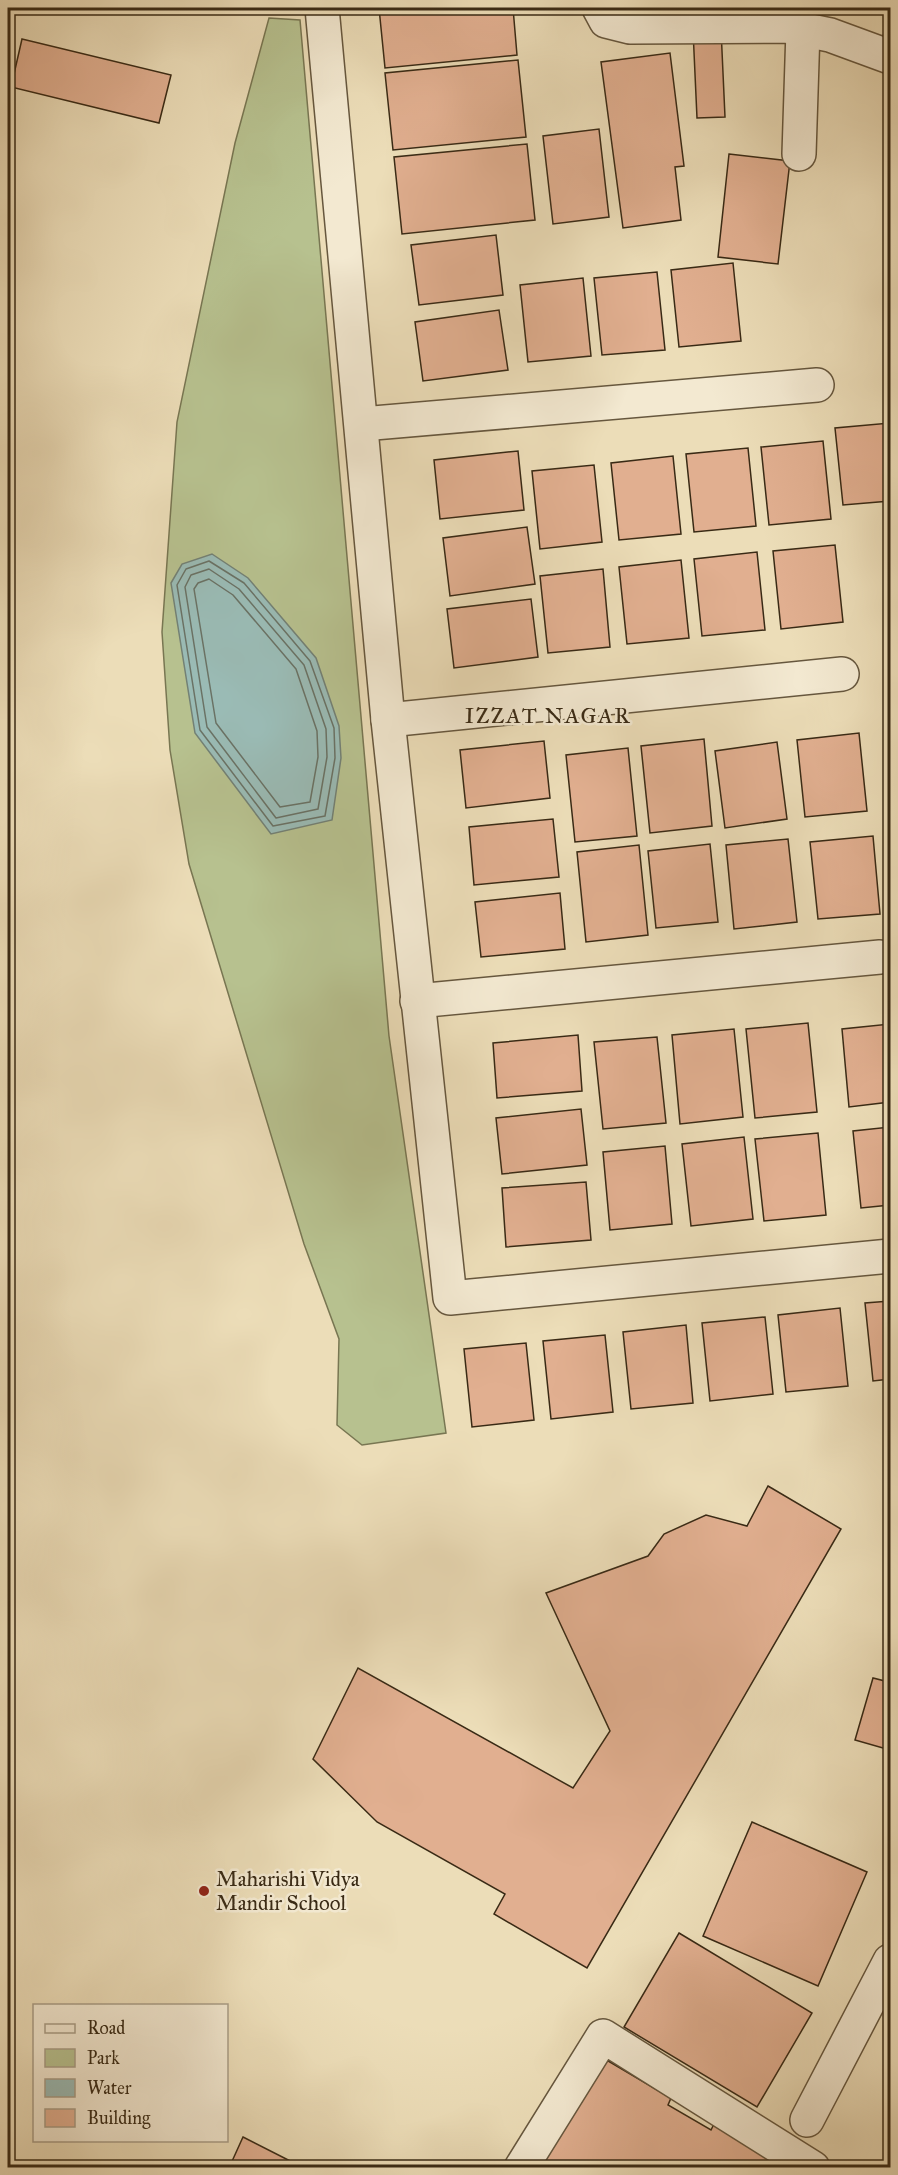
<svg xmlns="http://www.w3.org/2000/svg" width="898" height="2175" viewBox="0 0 898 2175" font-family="'IM FELL Great Primer',serif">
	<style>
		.green { fill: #b7c18f; stroke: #787652; stroke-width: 1.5 }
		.water { fill: #9abbb5; stroke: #738175; stroke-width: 1.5 }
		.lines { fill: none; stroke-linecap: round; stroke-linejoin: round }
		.shore { stroke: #6a7265; stroke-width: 1.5 }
		.building { fill: #e1af90; stroke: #392a15; stroke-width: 1.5 }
		.minor-casing { stroke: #66573e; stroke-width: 36 }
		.minor { stroke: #f3e9d1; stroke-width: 33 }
		.poi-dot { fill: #8f2418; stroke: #f3e9d1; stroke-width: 2 }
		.labels { text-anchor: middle; stroke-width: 5; stroke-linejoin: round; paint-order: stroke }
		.poi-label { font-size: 21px; fill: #392a15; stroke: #f3e9d1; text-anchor: start }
		.neighbourhood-label { font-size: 22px; letter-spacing: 1.5px; fill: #392a15; stroke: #f3e9d1 }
	</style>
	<rect width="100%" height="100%" fill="#ecddb8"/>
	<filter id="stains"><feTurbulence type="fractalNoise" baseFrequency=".00333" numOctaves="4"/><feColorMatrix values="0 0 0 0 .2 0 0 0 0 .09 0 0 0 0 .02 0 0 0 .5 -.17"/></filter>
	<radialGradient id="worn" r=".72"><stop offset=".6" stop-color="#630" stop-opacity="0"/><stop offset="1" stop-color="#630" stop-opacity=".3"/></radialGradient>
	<!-- green -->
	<path class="green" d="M269,18l31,2 89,1016 57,397 -84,12 -25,-20 2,-86 -35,-95 -115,-380 -19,-114 -8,-118 15,-210 58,-279z"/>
	<!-- water -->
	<path class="water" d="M212,554l36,24 68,80 23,68 2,32 -9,62 -61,14 -76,-101 -24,-150 11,-19z"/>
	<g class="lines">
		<!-- shore -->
		<g class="shore">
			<path d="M209,561l35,22 66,78 24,67 1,30 -10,58 -52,10 -73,-96 -23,-145 9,-16z"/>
			<path d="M209,569l30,20 65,76 22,64 1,28 -9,52 -42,9 -69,-91 -22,-140 6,-12z"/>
			<path d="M209,579l24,16 63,74 21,62 1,26 -8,45 -30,5 -64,-84 -22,-134 4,-6z"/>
		</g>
	</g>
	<!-- building -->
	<g class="building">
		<path d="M379,8h134l4,47 -132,13z"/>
		<path d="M890,8v39l-9,-2z"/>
		<path d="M721,29l4,88 -28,1 -4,-88z"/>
		<path d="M22,39l149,36 -12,48 -148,-36z"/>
		<path d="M670,53l14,113 -9,1 6,53 -58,8 -22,-166z"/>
		<path d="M518,60l8,77 -133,13 -8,-77z"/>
		<path d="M599,129l10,88 -56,7 -10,-88z"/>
		<path d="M527,144l8,76 -133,14 -8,-77z"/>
		<path d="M729,154l61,7 -12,103 -60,-7z"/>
		<path d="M496,235l7,60 -84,10 -8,-60z"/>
		<path d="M733,263l8,78 -62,6 -8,-77z"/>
		<path d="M657,272l8,78 -63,5 -8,-77z"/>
		<path d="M583,278l8,78 -63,6 -8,-77z"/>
		<path d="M499,310l9,60 -85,11 -8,-59z"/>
		<path d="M890,423v78l-47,4 -8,-77z"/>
		<path d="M823,441l8,78 -62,6 -8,-78z"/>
		<path d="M748,448l8,78 -62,6 -8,-78z"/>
		<path d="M518,451l6,59 -84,9 -6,-59z"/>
		<path d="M673,456l8,78 -62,6 -8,-77z"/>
		<path d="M594,465l8,77 -62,7 -8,-78z"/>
		<path d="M527,527l8,57 -85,12 -7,-58z"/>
		<path d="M835,545l8,77 -62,7 -8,-78z"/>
		<path d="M757,552l8,78 -63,6 -8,-77z"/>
		<path d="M681,560l8,78 -62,6 -8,-77z"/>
		<path d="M603,569l7,78 -62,6 -8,-77z"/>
		<path d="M531,599l7,58 -84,11 -7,-59z"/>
		<path d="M859,733l8,78 -62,6 -8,-77z"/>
		<path d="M704,739l8,87 -62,7 -9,-87z"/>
		<path d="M544,741l6,57 -84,10 -6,-58z"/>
		<path d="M777,742l10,77 -62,9 -10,-77z"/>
		<path d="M628,748l9,88 -62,6 -9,-87z"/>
		<path d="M553,819l6,58 -85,8 -5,-58z"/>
		<path d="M873,836l7,78 -62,5 -8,-77z"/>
		<path d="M788,839l9,83 -63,7 -8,-84z"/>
		<path d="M710,844l8,78 -62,6 -8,-77z"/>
		<path d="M639,845l9,90 -62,7 -9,-90z"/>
		<path d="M560,893l5,56 -84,8 -6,-55z"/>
		<path d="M808,1023l9,89 -62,6 -9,-89z"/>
		<path d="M890,1024v78l-41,5 -7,-78z"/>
		<path d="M734,1029l9,88 -63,7 -8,-89z"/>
		<path d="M578,1035l4,56 -85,7 -4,-55z"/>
		<path d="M657,1037l9,86 -63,6 -9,-87z"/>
		<path d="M581,1109l6,56 -85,9 -6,-56z"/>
		<path d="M890,1127v78l-29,3 -8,-77z"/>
		<path d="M818,1133l8,82 -62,6 -9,-82z"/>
		<path d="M744,1137l9,82 -62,7 -9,-82z"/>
		<path d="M665,1146l7,78 -62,6 -7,-78z"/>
		<path d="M586,1182l5,58 -85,7 -4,-59z"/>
		<path d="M890,1301v78l-17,2 -8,-78z"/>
		<path d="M840,1308l8,78 -62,6 -8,-77z"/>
		<path d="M765,1317l8,77 -63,7 -8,-78z"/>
		<path d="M686,1325l7,78 -62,6 -8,-77z"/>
		<path d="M605,1335l8,77 -62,7 -8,-78z"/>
		<path d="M526,1343l8,77 -62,7 -8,-78z"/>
		<path d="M768,1486l73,43 -254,439 -93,-54 11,-20 -128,-72 -64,-63 45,-91 215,120 37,-57 -64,-138 102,-37 16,-22 42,-19 41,11z"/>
		<path d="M890,1662v88l-35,-10 18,-62 12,3z"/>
		<path d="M752,1822l115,50 -49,114 -115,-50z"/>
		<path d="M679,1933l133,80 -55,94 -133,-80z"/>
		<path d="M593,2052l78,46 -3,7 43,25 3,-6 72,44h-261z"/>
		<path d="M243,2137l61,31h-75z"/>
	</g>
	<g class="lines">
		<defs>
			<g id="minor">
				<path d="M322,8l66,712 62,578 440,-42"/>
				<path d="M599,8l7,13 24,6 156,-1 44,9 60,22"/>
				<path d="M799,154l4,-124"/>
				<path d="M362,424l455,-39"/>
				<path d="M388,720l454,-46"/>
				<path d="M417,1001l463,-44"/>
				<path d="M807,2120l83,-159"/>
				<path d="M521,2168l82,-132 210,132"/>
			</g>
		</defs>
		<!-- minor casing -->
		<use href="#minor" class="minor-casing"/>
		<!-- minor -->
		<use href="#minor" class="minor"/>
	</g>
	<!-- markers -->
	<circle class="poi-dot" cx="204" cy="1891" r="6"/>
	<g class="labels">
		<!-- poi labels -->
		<g class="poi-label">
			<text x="216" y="1886">Maharishi Vidya<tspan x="216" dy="24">Mandir School</tspan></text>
		</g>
		<!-- neighbourhood labels -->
		<g class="neighbourhood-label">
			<text x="548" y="723">IZZAT NAGAR</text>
		</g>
	</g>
	<!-- margin -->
	<rect width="898" height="2175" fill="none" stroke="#ecddb8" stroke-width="30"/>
	<rect x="9" y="9" width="880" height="2157" fill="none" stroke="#392a15" stroke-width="3"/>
	<rect x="15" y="15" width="868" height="2145" fill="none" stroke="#392a15" stroke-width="1.5"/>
	<!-- legend -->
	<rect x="33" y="2004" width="195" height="138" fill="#f3e9d1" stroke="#a99d86" stroke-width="1.5"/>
	<rect x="45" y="2024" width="30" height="9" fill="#f3e9d1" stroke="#a99d86" stroke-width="1.5"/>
	<text x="87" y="2034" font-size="18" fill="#392a15">Road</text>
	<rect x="45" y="2049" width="30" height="18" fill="#b7c18f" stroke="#a99d86" stroke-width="1.5"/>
	<text x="87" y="2064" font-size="18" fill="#392a15">Park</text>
	<rect x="45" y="2079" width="30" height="18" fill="#9abbb5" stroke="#a99d86" stroke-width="1.5"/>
	<text x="87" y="2094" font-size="18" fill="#392a15">Water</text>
	<rect x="45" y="2109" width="30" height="18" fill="#e1af90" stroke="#a99d86" stroke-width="1.5"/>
	<text x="87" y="2124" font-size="18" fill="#392a15">Building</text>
	<rect width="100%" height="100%" filter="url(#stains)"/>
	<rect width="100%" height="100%" fill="url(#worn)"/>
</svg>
